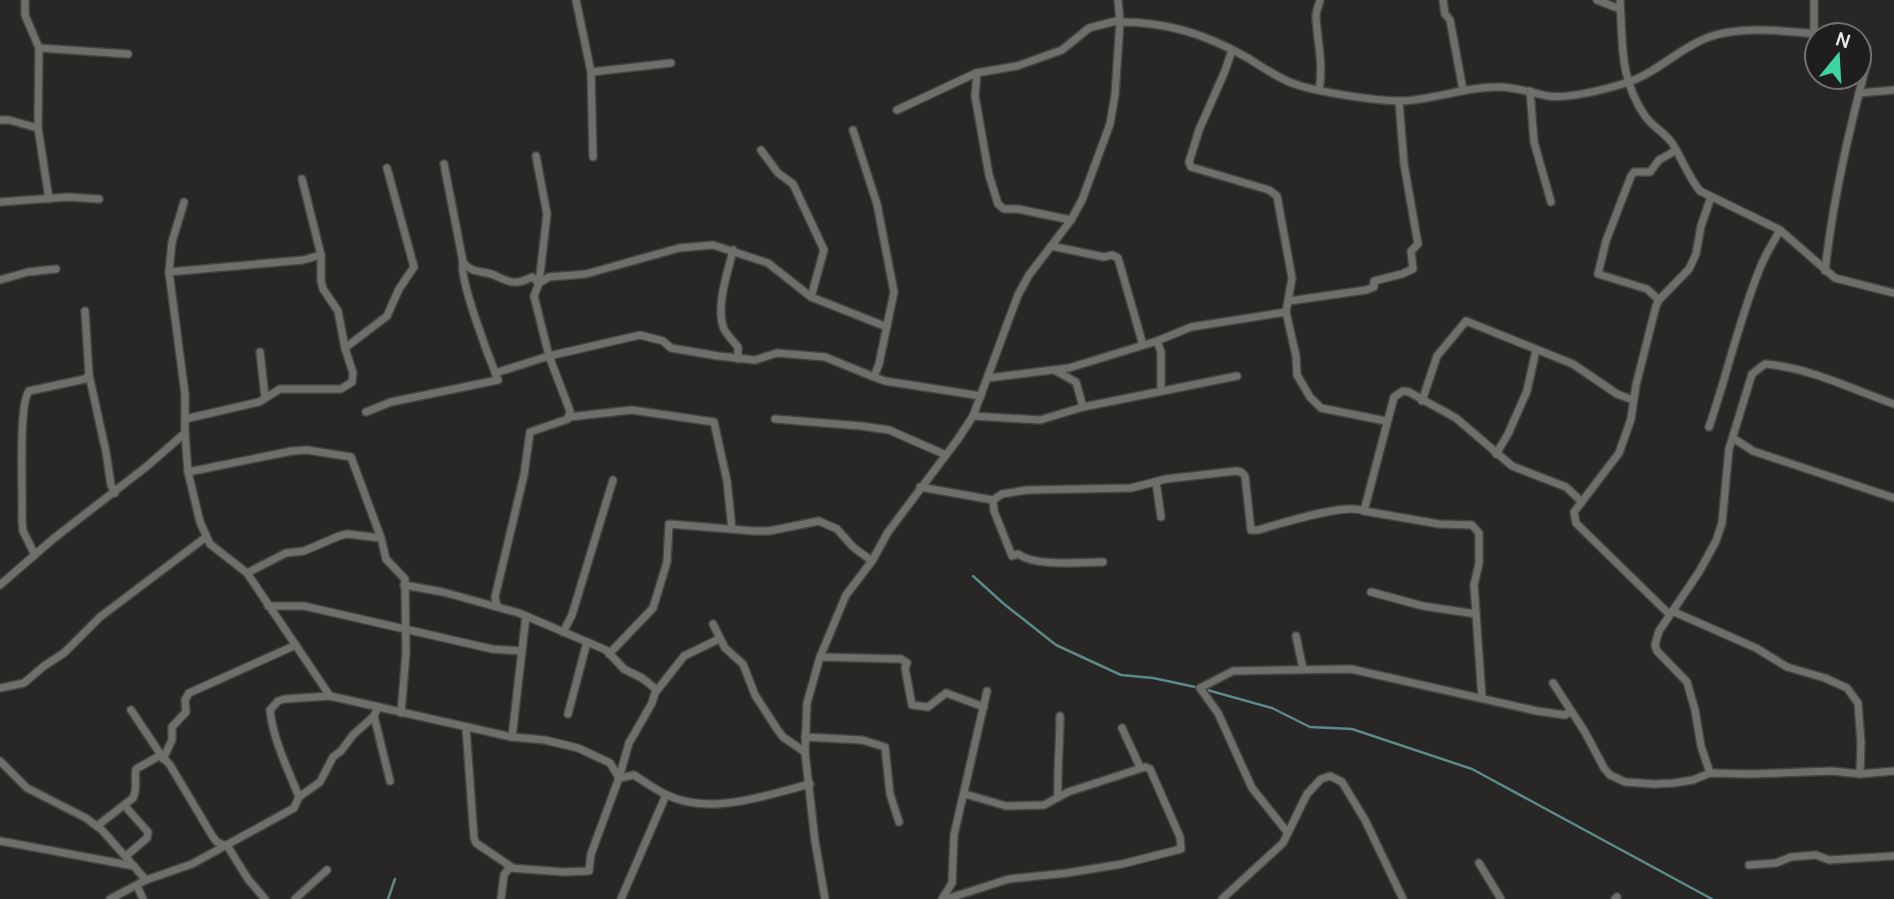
<svg xmlns="http://www.w3.org/2000/svg" width="1894" height="899" viewBox="0 0 1894 899" font-family="Manrope,sans-serif">
	<style>
		.lines { fill: none; stroke-linecap: round; stroke-linejoin: round }
		.stream { stroke: #5b8a8d; stroke-width: 2.5 }
		.street-casing { stroke: #454442; stroke-width: 10 }
		.street { stroke: #706e6b; stroke-width: 7 }
	</style>
	<rect width="100%" height="100%" fill="#292725"/>
	<g class="lines">
		<!-- stream -->
		<g class="stream">
			<path d="M973,576l31,28 52,41 65,30 32,3 47,10 72,20 38,19 42,2 120,40 240,130"/>
			<path d="M388,899l7,-20"/>
		</g>
		<defs>
			<g id="street">
				<path d="M25,0v15l14,33 -1,80 11,71"/>
				<path d="M576,0l15,72 2,85"/>
				<path d="M1443,0l2,14 5,6 13,70"/>
				<path d="M1597,0l23,9"/>
				<path d="M1620,0c3,44 -1,78 25,116 7,10 20,17 27,27 10,16 16,33 28,48l80,39 55,48 59,15"/>
				<path d="M1120,22c47,0 85,12 126,35 15,9 30,20 46,26 24,9 84,18 110,18 31,-1 62,-14 94,-14 18,-1 34,6 52,9 21,3 58,-7 78,-13 28,-9 48,-30 74,-42 33,-17 89,-10 125,-6"/>
				<path d="M1814,34v-34"/>
				<path d="M39,48l89,6"/>
				<path d="M1232,50l-7,21 -26,59 -10,32 2,5 78,23 8,6 15,82 -6,34 10,44 1,19 13,22 11,11 65,13"/>
				<path d="M591,72l80,-9"/>
				<path d="M977,73l-2,23 14,79 9,29 6,5h14l53,11"/>
				<path d="M1319,90c5,-27 -2,-48 -3,-74 0,-5 3,-11 4,-16"/>
				<path d="M1530,91l4,51 17,60"/>
				<path d="M1859,93l35,-3"/>
				<path d="M897,110l79,-37 41,-7 45,-16 27,-22 31,-8"/>
				<path d="M0,120h9l29,8"/>
				<path d="M853,130l24,74 17,88 -15,72 -5,13 11,4 96,15"/>
				<path d="M761,150l17,23 15,11 31,66 -13,47"/>
				<path d="M444,164l19,98c9,12 19,8 31,13 15,7 21,11 38,2l7,6 10,-6 37,-3 93,-26 34,-3 55,18 43,34 76,30"/>
				<path d="M0,202l68,-5 31,2"/>
				<path d="M184,202l-12,40 -3,30 16,122v39l3,39 12,50 10,22 37,29 83,123"/>
				<path d="M1051,246l53,11 8,-2 6,3 25,87"/>
				<path d="M733,250c-5,22 -18,57 -9,79 3,6 10,13 14,18v12"/>
				<path d="M1825,271c8,-72 24,-140 42,-209v-14l-8,-8"/>
				<path d="M169,272l134,-12 18,-5"/>
				<path d="M0,280l28,-8 28,-3"/>
				<path d="M1659,300l-12,-11 -49,-15 8,-33 25,-65 3,-4h16l9,-12 16,-9"/>
				<path d="M1289,301l77,-11 8,-3v-6l28,-7 11,-5 -2,-18 7,-7 -14,-80 -5,-63"/>
				<path d="M85,311l4,64"/>
				<path d="M1157,341l4,11v39"/>
				<path d="M345,348l42,-32 12,-27 15,-22 -27,-99"/>
				<path d="M260,352l5,45"/>
				<path d="M1056,371l20,11 7,25"/>
				<path d="M495,373l54,-17 91,-21 23,6 8,7 47,8 37,4 22,-7 48,4 49,20"/>
				<path d="M988,378l81,-10 88,-27 34,-14 95,-15"/>
				<path d="M1422,401l15,-45 29,-35 107,43 44,30 16,6"/>
				<path d="M366,412l25,-10 107,-22c-8,-20 -40,-103 -35,-118"/>
				<path d="M973,416l67,4 43,-13 154,-31"/>
				<path d="M569,417l63,-7 82,12 13,59 5,48"/>
				<path d="M185,419l74,-17 21,-13h61l11,-7 1,-9 -8,-25 -7,-37 -15,-22 -2,-8v-26l-19,-76"/>
				<path d="M775,419l86,7 28,4 57,25"/>
				<path d="M1709,427c18,-52 30,-107 51,-159 5,-13 13,-25 20,-38"/>
				<path d="M1733,438l20,13 141,47"/>
				<path d="M1496,454l12,-20 19,-43 9,-41"/>
				<path d="M188,472l104,-21 15,-1 44,7 30,81 5,21 19,20 1,74 -5,60"/>
				<path d="M1156,482l5,35"/>
				<path d="M920,487l73,13 9,-6 25,-4 104,-2 35,-9 70,-8 5,1 4,4 6,54h7c21,-6 89,-28 106,-19l75,13 33,1 7,8v30l-5,22 8,113"/>
				<path d="M993,500l1,11 18,45 6,-2c18,13 63,8 85,8"/>
				<path d="M1364,511l30,-114 9,-6 6,1 47,26 56,48 54,21 16,15"/>
				<path d="M35,555l-12,-24 -1,-11c1,-25 -4,-115 7,-129l56,-12 4,-4 17,77 5,33 4,8"/>
				<path d="M247,573l39,-20 18,-2 35,-15 8,-2 34,4"/>
				<path d="M0,585l53,-46 93,-72 39,-34"/>
				<path d="M404,585l39,7 76,21 87,37 18,19 18,9 15,12"/>
				<path d="M1371,592l52,14 53,8"/>
				<path d="M268,606h36l188,43 30,2"/>
				<path d="M497,606l-2,-9 29,-122 6,-43 38,-13 2,-8 -21,-55 -15,-60 5,-13 8,-69 -11,-58"/>
				<path d="M1672,611l84,37 31,19 38,11 22,10 11,15 3,40 -1,31"/>
				<path d="M1669,614l-85,-83 -8,-8 -2,-11 45,-59 12,-34 5,-34 20,-79 3,-6 30,-31 7,-15 5,-28 10,-29"/>
				<path d="M713,624l12,24 18,16 12,31 22,34 6,8 22,15"/>
				<path d="M563,632l9,-17 41,-135"/>
				<path d="M1296,636l7,33"/>
				<path d="M609,654l44,-46 14,-46 2,-38 85,7h15l50,-10 18,8 16,18 19,14"/>
				<path d="M820,657l81,2 6,4 -2,5 7,37 16,2 18,-14 38,14"/>
				<path d="M1553,683l32,49 19,36 6,7 15,7 30,2 19,-1 19,-3 17,-7 39,1 83,-3 28,3 34,-3"/>
				<path d="M0,688l24,-5 20,-17 20,-13 36,-36 106,-80"/>
				<path d="M131,710l30,45"/>
				<path d="M568,714l19,-72"/>
				<path d="M374,716l16,65"/>
				<path d="M466,727l8,111 2,5 37,25"/>
				<path d="M1122,728l18,39"/>
				<path d="M512,737l14,-121"/>
				<path d="M805,737l57,3 23,7 5,47 9,28"/>
				<path d="M163,759l9,-19v-13l14,-15 -1,-12 4,-7 107,-48"/>
				<path d="M0,761l27,27 59,30 16,12 44,50"/>
				<path d="M1710,773l-9,-27 -6,-36 -8,-28 -30,-31 -2,-6 4,-14 40,-59 17,-31 6,-18 7,-74 23,-75 13,-10c46,4 86,25 129,40"/>
				<path d="M299,797c-11,-28 -26,-57 -29,-87l8,-9 7,-2 45,-3 182,41 33,3 33,8 32,15 9,15 15,-3c11,7 22,15 33,20 44,21 99,0 143,-11"/>
				<path d="M1058,797c-1,-28 2,-54 2,-81"/>
				<path d="M124,805l24,27 -1,6 -21,18"/>
				<path d="M97,826l36,-28c5,-9 1,-19 3,-29l25,-14 9,10 43,72 4,5 11,5 20,32 17,20"/>
				<path d="M1288,833l-36,-45 -34,-75 -18,-25 33,-17 118,-2 186,42 28,4 6,-4"/>
				<path d="M0,841l134,25"/>
				<path d="M1479,863l22,36"/>
				<path d="M1749,865l27,-2 15,-6 25,-2 13,5 65,-4"/>
				<path d="M137,886l6,13"/>
				<path d="M110,899l36,-19 46,-16 102,-56 5,-11 21,-15 13,-25 8,-6 12,-16 21,-19 4,-9"/>
				<path d="M295,899l32,-29"/>
				<path d="M501,899l3,-24 5,-7 55,4 25,-1 2,-17 28,-76 10,-35 23,-40 3,-10 29,-37 35,-17"/>
				<path d="M621,899l45,-104"/>
				<path d="M825,899l-10,-58 -10,-89 2,-49 13,-46 26,-62 26,-34 16,-29 70,-93 15,-23 45,-121 11,-20 42,-55 11,-20 28,-76 5,-29 5,-73 -2,-22"/>
				<path d="M942,899l10,-16 2,-48 33,-144"/>
				<path d="M946,899l63,-20 58,-6 55,-9 59,-15 -1,-12 -30,-68 -5,-2 -77,25 -24,13 -38,1 -41,-12"/>
				<path d="M1222,899l61,-56 24,-49 14,-15 9,-3 12,6 23,38 38,79"/>
				<path d="M1615,899l2,-2"/>
			</g>
		</defs>
		<!-- street casing -->
		<use href="#street" class="street-casing"/>
		<!-- street -->
		<use href="#street" class="street"/>
	</g>
	<!-- north arrow -->
	<g transform="translate(1838 56) rotate(18)"><circle r="33" fill="#1f1e1c" stroke="#706f6d" stroke-width="2"/>
	<path d="M0-5L12 26L0 18L-12 26Z" fill="#3ed4a3"/>
	<text y="-10" font-size="19" font-weight="bold" text-anchor="middle" fill="#eae9e7">N</text>
	</g>
</svg>
